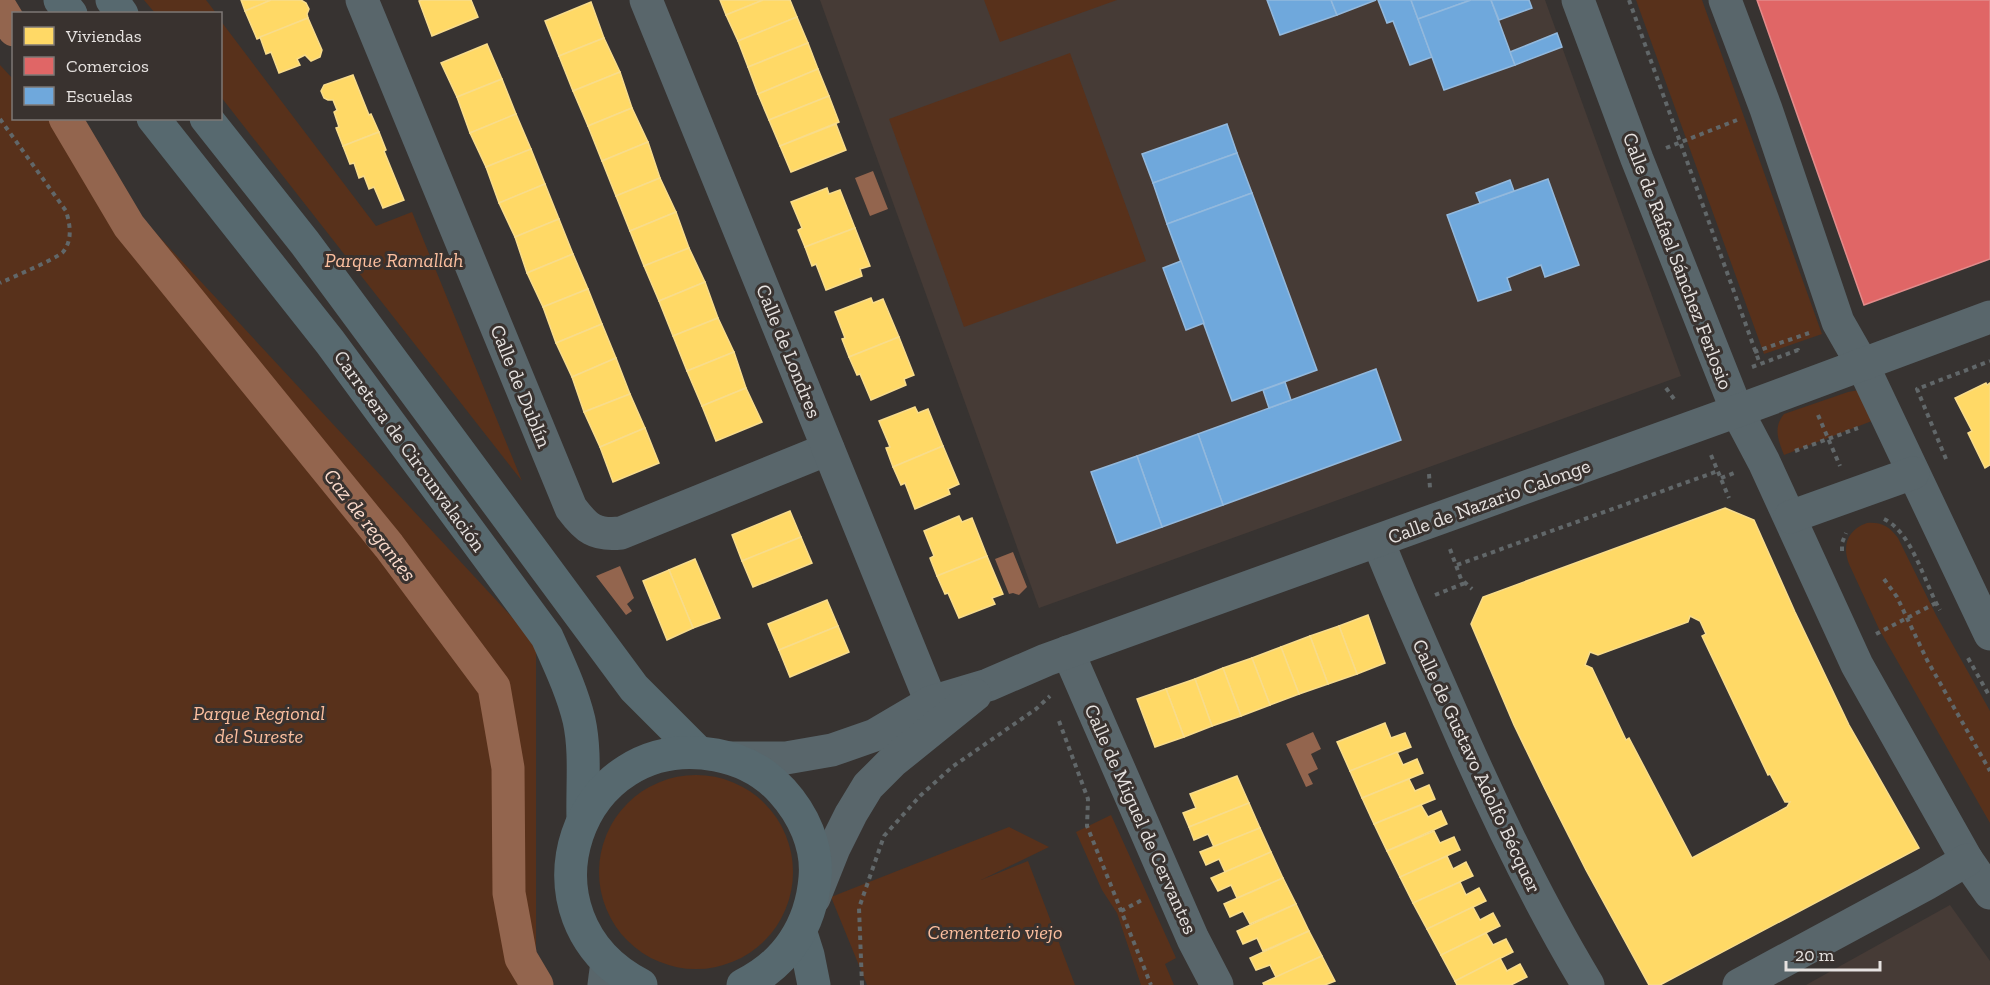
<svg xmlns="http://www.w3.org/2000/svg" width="1990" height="985" viewBox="0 0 1990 985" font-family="'Zilla Slab',serif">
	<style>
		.built { fill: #463b36 }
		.green { fill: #58311b }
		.water { fill: #93654e }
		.homes { fill: #ffd966; stroke: #f8dc8b; stroke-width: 1.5; fill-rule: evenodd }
		.shops { fill: #e06666; stroke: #e28b8b; stroke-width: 1.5 }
		.schools { fill: #6fa8dc; stroke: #93b9dd; stroke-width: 1.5 }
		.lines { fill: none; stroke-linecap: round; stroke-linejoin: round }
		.canal { stroke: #93654e; stroke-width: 33 }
		.path { stroke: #616769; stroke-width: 4; stroke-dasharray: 4.5 4.5; stroke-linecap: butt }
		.minor { stroke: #59666b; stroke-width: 33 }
		.secondary { stroke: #57696f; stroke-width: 33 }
		.labels { text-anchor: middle; stroke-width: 6; stroke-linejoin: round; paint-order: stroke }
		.park-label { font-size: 20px; font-style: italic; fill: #fcbf9f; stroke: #39322f }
		.street-label { font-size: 20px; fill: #e6e2e0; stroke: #39322f }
		.water-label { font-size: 21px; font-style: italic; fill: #fbdbcc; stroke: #39322f }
	</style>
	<rect width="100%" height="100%" fill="#373331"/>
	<!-- built -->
	<g class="built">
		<path d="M820,0h725l136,376 -642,232z"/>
		<path d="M1950,905l40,56v24h-184z"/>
	</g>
	<!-- green -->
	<g class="green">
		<path d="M144,0h62l10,13h-61z"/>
		<path d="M984,0h133l-117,42z"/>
		<path d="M1636,0h66l120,334 -58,20z"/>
		<path d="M220,20l156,206 36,-14 110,269 -301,-384z"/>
		<path d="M1070,53l76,208 -182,66 -75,-208z"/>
		<path d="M0,65l13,14 1,39 36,1 486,524v342h-536z"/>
		<path d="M1859,390l18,29 -93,36c-6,-15 -11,-28 0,-41l64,-22z"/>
		<path d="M1867,523c14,-1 22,3 31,15l38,77 54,96v112l-111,-194 -30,-65c-7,-18 -2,-34 18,-41z"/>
		<circle cx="696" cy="872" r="97"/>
		<path d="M1111,815l65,143 -11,6 9,21h-33l-24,-72 -15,-23 -26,-58z"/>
		<path d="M1009,827l40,20 -68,33 47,-19 47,124h-208l-36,-88z"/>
	</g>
	<!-- water -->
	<g class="water">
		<path d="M873,171l15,38 -18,7 -15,-38z"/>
		<path d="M1013,552l14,35 -8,8 -6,-2 -4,1 -14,-35z"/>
		<path d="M620,566l14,32 -7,6 5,7 -6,4 -30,-39z"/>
		<path d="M1313,732l8,17 -10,5 7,15 -10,5 5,10 -7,3 -20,-43z"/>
	</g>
	<!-- homes -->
	<g class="homes">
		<path d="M241,0h30l-26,11z"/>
		<path d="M271,0h30l5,3 3,6 -2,5 1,4 -51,21 -12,-28z"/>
		<path d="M422,0h49l7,17 -46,19 -13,-35z"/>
		<path d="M720,0h43l-37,15z"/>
		<path d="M763,0h27l7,17 -59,24 -12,-26z"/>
		<path d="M591,2l13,36 -45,18 -14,-35z"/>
		<path d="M797,17l11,26 -60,24 -10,-26z"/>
		<path d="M308,18l14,32 -2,7 -9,4 -6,-6 -8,4 3,6 -21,8 -8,-21 -5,2 -6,-17z"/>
		<path d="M604,38l16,34 -47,19 -14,-35z"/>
		<path d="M808,43l10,26 -60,25 -10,-27z"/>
		<path d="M487,44l15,35 -45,18 -16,-34z"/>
		<path d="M818,69l11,27 -60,24 -11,-26z"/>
		<path d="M620,72l12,36 -44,18 -15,-35z"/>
		<path d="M353,75l16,40 2,-1 8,18 -36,14 -7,-18 3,-1 -5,-15 3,-2 -4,-10h-5l-4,-2 -3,-7 3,-6z"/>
		<path d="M502,79l14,35 -46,19 -13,-36z"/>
		<path d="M829,96l10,26 -59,24 -11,-26z"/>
		<path d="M632,108l16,34 -46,19 -14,-35z"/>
		<path d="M516,114l15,35 -45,18 -16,-34z"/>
		<path d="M836,124l10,26 -55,22 -11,-26z"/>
		<path d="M379,132l7,18 -2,1 20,49 -21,8 -9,-21 -5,2 -5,-13 -5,2 -5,-15 -4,1 -7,-18z"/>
		<path d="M648,142l12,36 -44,18 -14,-35z"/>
		<path d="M531,149l14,35 -46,19 -13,-36z"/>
		<path d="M660,178l16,34 -46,19 -14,-35z"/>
		<path d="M545,184l14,35 -44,18 -16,-34z"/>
		<path d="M827,188l2,6 11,-4 15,38 -50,19 -7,-17 4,-2 -11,-26z"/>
		<path d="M676,212l13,36 -45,18 -14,-35z"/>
		<path d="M559,219l14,35 -46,19 -12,-36z"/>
		<path d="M855,228l15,38 -10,3 2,7 -36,14 -10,-26 -4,2 -7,-19z"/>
		<path d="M689,248l16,34 -46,19 -15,-35z"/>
		<path d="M573,254l15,35 -45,18 -16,-34z"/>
		<path d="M705,282l13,36 -45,18 -14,-35z"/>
		<path d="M588,289l14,35 -46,19 -13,-36z"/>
		<path d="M871,298l2,5 10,-4 16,38 -50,20 -7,-18 3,-1 -10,-26z"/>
		<path d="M718,318l16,34 -47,19 -14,-35z"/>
		<path d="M602,324l14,34 -44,19 -16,-34z"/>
		<path d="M899,337l15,38 -10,4 2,6 -35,15 -11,-26 -3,1 -8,-18z"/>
		<path d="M734,352l12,36 -44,18 -15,-35z"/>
		<path d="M616,358l14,36 -46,18 -12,-35z"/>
		<path d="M1986,383l1,2 3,-2v82l-5,3 -17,-35 4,-2 -17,-33z"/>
		<path d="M746,388l16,34 -46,19 -14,-35z"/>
		<path d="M630,394l15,34 -45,19 -16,-35z"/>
		<path d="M915,407l3,6 10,-4 15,37 -50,21 -7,-19 4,-1 -11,-26z"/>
		<path d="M645,428l14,35 -46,19 -13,-35z"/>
		<path d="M943,446l16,38 -11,5 2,5 -35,15 -10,-26 -4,2 -8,-18z"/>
		<path d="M1725,508l29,12 41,92 54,113 70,123 -259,137h-11l-63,-115 -41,-81 -31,-64 -43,-101 12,-27zM1690,616l10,5 6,13 -4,2 66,139 2,-1 15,28h5l-3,5 -95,51 -63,-120 -3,2 -34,-72 -7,-3 5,-13 8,3 90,-33z"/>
		<path d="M790,511l11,26 -59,24 -10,-26z"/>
		<path d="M959,516l3,6 10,-4 15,38 -50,20 -7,-18 4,-2 -10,-25z"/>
		<path d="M801,537l11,26 -59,24 -11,-26z"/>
		<path d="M987,556l16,38 -11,4 3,6 -36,14 -11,-25 -3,1 -8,-18z"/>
		<path d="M695,559l25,59 -27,10 -24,-58z"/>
		<path d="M669,570l24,58 -26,12 -24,-59z"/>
		<path d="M827,600l11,26 -59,24 -11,-26z"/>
		<path d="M1368,615l17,48 -28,11 -18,-48z"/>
		<path d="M838,626l11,26 -59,25 -11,-27z"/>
		<path d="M1339,626l18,48 -29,10 -18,-48z"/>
		<path d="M1310,636l18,48 -29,10 -18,-47z"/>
		<path d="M1281,647l18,47 -29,11 -18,-47z"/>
		<path d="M1252,658l18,47 -29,11 -18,-48z"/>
		<path d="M1223,668l18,48 -29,10 -17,-47z"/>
		<path d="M1195,679l17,47 -28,11 -18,-48z"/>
		<path d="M1166,689l18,48 -29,10 -18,-48z"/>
		<path d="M1385,723l6,15 14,-5 6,14 -61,24 -13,-29z"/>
		<path d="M1397,752l6,13 14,-6 6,14 -61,25 -12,-27z"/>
		<path d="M1237,776l12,27 -60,24 -6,-14 13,-5 -6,-14z"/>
		<path d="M1409,779l6,12 14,-6 6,14 -61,25 -12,-26z"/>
		<path d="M1249,803l11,25 -46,19 -6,-13 -14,6 -5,-13z"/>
		<path d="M1421,805l7,12 13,-6 6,13 -60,27 -13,-27z"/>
		<path d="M1260,828l11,24 -46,20 -6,-13 -13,6 -6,-13z"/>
		<path d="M1434,831l6,12 14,-6 6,13 -60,27 -13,-26z"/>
		<path d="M1271,852l12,26 -46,20 -6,-13 -13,6 -7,-13z"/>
		<path d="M1447,856l6,13 13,-7 7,14 -60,27 -13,-26z"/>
		<path d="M1283,878l13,26 -46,20 -7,-13 -13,6 -6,-13z"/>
		<path d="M1460,882l6,13 13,-7 7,13 -59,28 -14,-26z"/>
		<path d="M1296,904l13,27 -46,20 -6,-13 -14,6 -6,-13z"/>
		<path d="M1473,907l7,13 13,-7 7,13 -59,29 -14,-26z"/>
		<path d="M1309,931l13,25 -46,21 -6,-12 -14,5 -6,-12z"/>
		<path d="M1486,933l7,12 13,-6 7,13 -58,29 -14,-26z"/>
		<path d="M1322,956l13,25 -10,4h-61l-1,-2z"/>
		<path d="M1500,958l7,13 13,-7 7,13 -16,8h-54l-2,-4z"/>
	</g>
	<!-- shops -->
	<path class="shops" d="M1757,0h233v259l-126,46z"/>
	<!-- schools -->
	<g class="schools">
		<path d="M1267,0h64l6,15 -57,20z"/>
		<path d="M1331,0h45l-39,15z"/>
		<path d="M1378,0h33l21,57 -22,8 -17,-44 -6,2z"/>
		<path d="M1411,0h60l-53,19z"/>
		<path d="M1471,0h20l24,65 -71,25 -26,-71z"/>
		<path d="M1491,0h38l3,8 -33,12z"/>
		<path d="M1557,33l5,14 -47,18 -5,-13z"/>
		<path d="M1227,124l10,29 -84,30 -11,-29z"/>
		<path d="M1237,153l15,40 -85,31 -14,-41z"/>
		<path d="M1548,179l31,86 -34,12 -4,-12 -34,13 4,12 -33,11 -31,-86z"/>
		<path d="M1510,180l4,11 -34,12 -4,-10z"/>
		<path d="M1252,193l65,177 -85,31 -65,-177z"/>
		<path d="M1181,261l23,62 -18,7 -23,-62z"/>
		<path d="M1376,369l25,71 -178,65 -25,-71z"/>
		<path d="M1285,382l6,18 -22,8 -6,-18z"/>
		<path d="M1198,434l25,71 -61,22 -25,-71z"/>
		<path d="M1137,456l25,71 -45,16 -26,-71z"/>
	</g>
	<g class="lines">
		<!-- canal -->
		<g class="canal">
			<path d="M0,7l14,23"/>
			<path d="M65,118l64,108 260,320 105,141 14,81 1,125 12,65 16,27"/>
		</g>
		<!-- path -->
		<g class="path">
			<path d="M1629,0l131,364"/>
			<path d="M0,119l66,92c4,13 7,29 -3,41 -5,6 -52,26 -63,31"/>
			<path d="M1666,148l71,-28"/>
			<path d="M1754,352l55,-19"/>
			<path d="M1752,367l46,-17 1,4"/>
			<path d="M1666,388l8,11"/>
			<path d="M1818,415l22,51"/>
			<path d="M1795,451l63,-23"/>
			<path d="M1711,455l18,43"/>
			<path d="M1946,459l-29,-70 73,-28"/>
			<path d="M1429,474l1,14"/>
			<path d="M1721,478l13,-5"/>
			<path d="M1884,519c29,14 40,64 56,91"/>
			<path d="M1450,549l11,30 11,10"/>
			<path d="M1842,551v-8l4,-10"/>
			<path d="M1457,565l261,-94"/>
			<path d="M1884,579l13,18 30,63 63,111"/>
			<path d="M1435,595l30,-12"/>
			<path d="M1876,634l60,-31"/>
			<path d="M1968,658l22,39"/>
			<path d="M1059,721l29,78 -1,27 64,159"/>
			<path d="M1121,911l21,-11"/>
			<path d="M862,985l-3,-77 25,-72 36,-40 32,-29 84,-58 14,-13"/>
		</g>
		<!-- minor -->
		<g class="minor">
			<path d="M362,0l209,508c15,20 24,28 50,25l207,-84"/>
			<path d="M646,0l285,702"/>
			<path d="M1578,0l59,159 100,252 27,51 93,203 110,195 23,33"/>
			<path d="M1725,0l41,109 72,213 24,42 128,270"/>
			<path d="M1790,517l123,-44"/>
			<path d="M1378,541c24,61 51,120 77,180 40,92 81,178 133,264"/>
			<path d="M1068,652l125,287 24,46"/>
			<path d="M731,758h55l46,-8 43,-15 56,-33 57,-17 58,-25 691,-249 253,-94"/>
			<path d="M814,898l20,-50 17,-34 17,-28 24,-24 83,-67"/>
			<path d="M604,985l3,-23"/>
			<path d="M1739,985l187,-101 41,-24"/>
		</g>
		<!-- secondary -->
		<g class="secondary">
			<path d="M60,0l11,14"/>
			<path d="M112,0l10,14"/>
			<path d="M153,118l177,224 217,295c12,27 25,54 32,83 7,32 3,66 4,99"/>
			<path d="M206,118l99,125 329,445 64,64"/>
			<path d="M801,933l7,22 6,30"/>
			<path d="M641,985c-130,-67 -65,-256 75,-230 26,5 49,17 66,36 21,23 36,55 33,87 -4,48 -29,86 -72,107"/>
		</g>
	</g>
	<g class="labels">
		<!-- park labels -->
		<g class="park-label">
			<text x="394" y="267">Parque Ramallah</text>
			<text x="259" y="720">Parque Regional<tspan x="259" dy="23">del Sureste</tspan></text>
			<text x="995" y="939">Cementerio viejo</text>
		</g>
		<!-- street labels -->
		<g class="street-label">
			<text transform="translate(1678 261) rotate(69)" y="7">Calle de Rafael Sánchez Ferlosio</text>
			<text transform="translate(789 351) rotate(68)" y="7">Calle de Londres</text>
			<text transform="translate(521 386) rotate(68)" y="7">Calle de Dublín</text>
			<text transform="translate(410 451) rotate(54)" y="7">Carretera de Circunvalación</text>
			<text transform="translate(1489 501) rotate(-20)" y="7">Calle de Nazario Calonge</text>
			<text transform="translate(1477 766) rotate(65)" y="7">Calle de Gustavo Adolfo Bécquer</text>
			<text transform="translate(1141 819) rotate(66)" y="7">Calle de Miguel de Cervantes</text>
		</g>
		<!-- water labels -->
		<g class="water-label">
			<text transform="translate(370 525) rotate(52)" y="7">Caz de regantes</text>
		</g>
	</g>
	<!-- legend -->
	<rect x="12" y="12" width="210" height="108" fill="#39322f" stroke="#7e7876" stroke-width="1.5"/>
	<rect x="24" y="27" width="30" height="18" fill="#ffd966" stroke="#7e7876" stroke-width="1.5"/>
	<text x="66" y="42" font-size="18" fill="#e6e2e0">Viviendas</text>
	<rect x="24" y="57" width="30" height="18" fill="#e06666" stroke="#7e7876" stroke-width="1.5"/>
	<text x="66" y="72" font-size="18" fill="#e6e2e0">Comercios</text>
	<rect x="24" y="87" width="30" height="18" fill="#6fa8dc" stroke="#7e7876" stroke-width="1.5"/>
	<text x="66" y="102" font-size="18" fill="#e6e2e0">Escuelas</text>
	<!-- scale -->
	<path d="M1786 961v9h94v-9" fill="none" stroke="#e6e2e0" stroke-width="3"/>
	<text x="1795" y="961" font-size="18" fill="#e6e2e0" stroke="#39322f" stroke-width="4.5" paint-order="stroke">20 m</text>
</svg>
